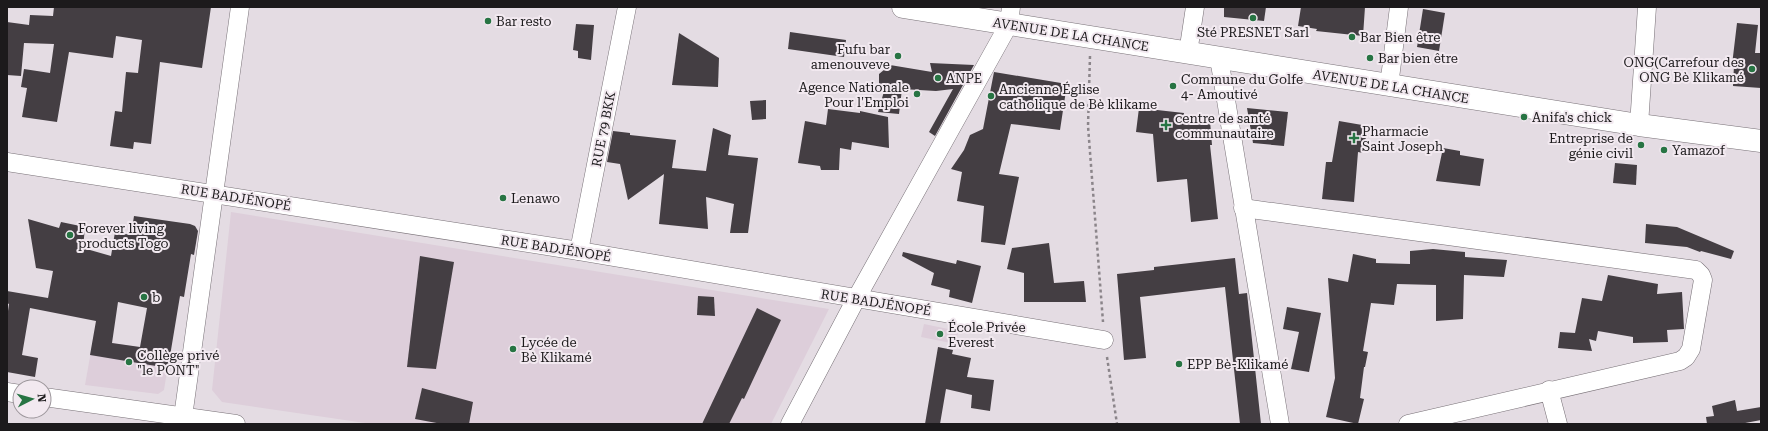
<svg xmlns="http://www.w3.org/2000/svg" width="1768" height="431" viewBox="0 0 1768 431" font-family="'Roboto Serif',serif">
	<style>
		.built { fill: #ddceda }
		.building { fill: #443e43; fill-rule: evenodd }
		.lines { fill: none; stroke-linecap: round; stroke-linejoin: round }
		.minor-casing { stroke: #787177; stroke-width: 19 }
		.major-casing { stroke: #787177; stroke-width: 23 }
		.path { stroke: #8b858a; stroke-width: 2.5; stroke-dasharray: 3 3; stroke-linecap: butt }
		.minor { stroke: #fff; stroke-width: 18 }
		.major { stroke: #fff; stroke-width: 22 }
		.poi-dot { fill: #277443; stroke: #f2e9f0; stroke-width: 1.5 }
		.labels { text-anchor: middle; stroke-width: 4; stroke-linejoin: round; paint-order: stroke }
		.poi-label { font-size: 13px; fill: #1c1a1c; stroke: #f2e9f0; text-anchor: start }
		.street-label { font-size: 13px; fill: #1c1a1c; stroke: #f2e9f0 }
	</style>
	<rect width="100%" height="100%" fill="#e4dce3"/>
	<!-- built -->
	<g class="built">
		<path d="M231,212l598,97 -58,115h-399l-150,-22 -10,-12z"/>
		<path d="M924,324l34,7 -2,13 -35,-7z"/>
		<path d="M93,340l77,12 -6,38 -6,4 -73,-9z"/>
	</g>
	<!-- building -->
	<g class="building">
		<path d="M54,7h157l-9,61 -42,-6 -9,82 -17,-2 -1,7 -23,-3 5,-35 7,1 4,-40 12,1 4,-33 -26,-4 -3,22 -44,-6 -12,70 -35,-5 5,-29 -6,-1 3,-18 26,4 4,-29 -30,-1 -3,33 -14,-1v-53l22,3 1,-10 23,1z"/>
		<path d="M1224,7h42l-2,14 -40,-4z"/>
		<path d="M1301,7h64l-2,29 -47,-5 1,-2 -19,-3z"/>
		<path d="M1423,9l22,4 -6,38 -22,-4z"/>
		<path d="M1737,23l21,2 -3,28h6v35l-28,-2 1,-21h-2z"/>
		<path d="M576,24l18,1 -3,35 -13,-2v-7l-5,-1z"/>
		<path d="M790,32l56,8 -2,17 -56,-8z"/>
		<path d="M679,33l40,25 -1,29 -46,-2z"/>
		<path d="M930,63l44,2 -39,71 -6,-4 24,-43 -17,2 -34,-2 -3,25 -21,-2 7,-24 -6,-1v-13l11,-9 42,7z"/>
		<path d="M994,72l73,12 -7,46 -49,-6 -12,50 20,3 -14,68 -24,-3 3,-36 -27,-5 5,-29 -11,-3 13,-19 6,-15 13,-6z"/>
		<path d="M766,100v19l-14,1 -2,-19z"/>
		<path d="M1139,108l45,5 -1,10 27,-2 2,24h-2l8,74 -27,3 -4,-43 -30,3 -4,-48 -17,-2z"/>
		<path d="M1247,108l41,4 -4,34 -31,-3z"/>
		<path d="M828,109l32,4v-2l28,6 1,31 -37,-6 -1,8 -11,-2 -1,22h-18l-1,-4 -22,-3 7,-42 21,4z"/>
		<path d="M1339,121l29,5 -5,27 -5,-1 -4,50 -32,-3 4,-37h6z"/>
		<path d="M713,128l18,7 -3,20 30,3 -10,75h-18l4,-29 -28,-7 2,32 -49,-5 5,-50 -36,26 -8,-36 -13,-2 6,-31 17,2v2l46,5 -4,28 34,3z"/>
		<path d="M1443,148l17,3v4l24,4 -4,27 -44,-5z"/>
		<path d="M1615,163l22,2 -1,20 -23,-2z"/>
		<path d="M134,216l56,8 5,2 3,5 -4,24 -3,-1 -7,43 -4,-1 -12,72 -78,-13 6,-34 -66,-13 -8,47 16,3 -3,19 -28,-5v-54l2,-14 -2,-1v-12l41,7 5,-27 -17,-3 -8,-49 31,9 2,-6 24,5 -2,21 28,8 4,-24 16,3zM118,302l29,6 -7,39 -28,-4z"/>
		<path d="M1646,224l31,3 57,24 -3,8 -30,-8 -1,1 -13,-5 -42,-4z"/>
		<path d="M1049,243l5,40 30,-2 2,21h-62v-29l-17,-4 5,-21z"/>
		<path d="M1433,249l32,3v5l42,3 -3,17 -40,-2 -1,44 -27,2v-36l-39,-1 -3,21 -23,-2 -8,48 5,1 -3,15h-1l-4,31 4,1 -6,25 -32,-7 9,-39 -7,-100 20,4 5,-28 23,5v4l34,1v-13z"/>
		<path d="M903,252l53,12 1,-4 24,6 -9,37 -23,-6 1,-7 -19,-5 3,-12 -32,-17z"/>
		<path d="M420,256l34,6 -18,107 -29,-2z"/>
		<path d="M1235,258l4,36 8,-1 14,131h-21l-15,-137 -85,10 6,61 -22,2 -7,-86 37,-4v-3z"/>
		<path d="M1608,275l50,9 -1,10 25,-2 2,37 -17,1 1,12 -35,1v-6l-35,-6 -2,10 -7,-2 3,12 -34,-3 2,-16 15,1 7,-35 20,3z"/>
		<path d="M698,296l16,1 1,19 -18,-1z"/>
		<path d="M1287,307l34,6 -12,59 -18,-3 8,-37 -16,-3z"/>
		<path d="M757,308l24,12 -37,79 -2,-1 -13,26h-27z"/>
		<path d="M938,347l15,3 -1,4 19,4 -4,19 27,3 -4,31 -19,-3 1,-13 -26,-6 -6,35h-15z"/>
		<path d="M422,388l51,14 -4,22h-27l-27,-5z"/>
		<path d="M1735,400l2,11 24,-4v13l-21,4h-33l-1,-7 8,-1 -2,-10z"/>
	</g>
	<g class="lines">
		<defs>
			<g id="minor">
				<path d="M1188,53l7,-46"/>
				<path d="M1219,58l61,366"/>
				<path d="M1389,86l10,-79"/>
				<path d="M1639,125l8,-118"/>
				<path d="M7,162l572,89 525,89"/>
				<path d="M1243,208l453,62 5,5 2,5 -12,69 -5,8 -6,4 -272,63"/>
				<path d="M579,251l48,-244"/>
				<path d="M1549,390l9,34"/>
				<path d="M7,392l13,2"/>
				<path d="M44,397l192,27"/>
				<path d="M182,424l58,-417"/>
				<path d="M790,424l66,-125 153,-275 2,-17"/>
			</g>
			<path id="major" d="M903,7l736,118 122,16"/>
		</defs>
		<!-- minor casing -->
		<use href="#minor" class="minor-casing"/>
		<!-- major casing -->
		<use href="#major" class="major-casing"/>
		<!-- path -->
		<g class="path">
			<path d="M1090,56l-2,70 15,196"/>
			<path d="M1107,357l10,67"/>
		</g>
		<!-- minor -->
		<use href="#minor" class="minor"/>
		<!-- major -->
		<use href="#major" class="major"/>
	</g>
	<!-- markers -->
	<g class="poi-dot">
		<circle cx="1253" cy="18" r="4"/>
		<circle cx="488" cy="21" r="4"/>
		<circle cx="1352" cy="37" r="4"/>
		<circle cx="898" cy="56" r="4"/>
		<circle cx="1370" cy="58" r="4"/>
		<circle cx="1752" cy="69" r="4"/>
		<circle cx="938" cy="78" r="4"/>
		<circle cx="1173" cy="86" r="4"/>
		<circle cx="917" cy="94" r="4"/>
		<circle cx="991" cy="96" r="4"/>
		<circle cx="1524" cy="117" r="4"/>
		<path d="M1164 119h4v4h4v4h-4v4h-4v-4h-4v-4h4z"/>
		<path d="M1352 132h4v4h4v4h-4v4h-4v-4h-4v-4h4z"/>
		<circle cx="1641" cy="145" r="4"/>
		<circle cx="1664" cy="150" r="4"/>
		<circle cx="503" cy="198" r="4"/>
		<circle cx="70" cy="235" r="4"/>
		<circle cx="144" cy="297" r="4"/>
		<circle cx="940" cy="334" r="4"/>
		<circle cx="513" cy="349" r="4"/>
		<circle cx="129" cy="362" r="4"/>
		<circle cx="1179" cy="364" r="4"/>
	</g>
	<g class="labels">
		<!-- poi labels -->
		<g class="poi-label">
			<text x="496" y="26">Bar resto</text>
			<text x="1253" y="37" text-anchor="middle">Sté PRESNET Sarl</text>
			<text x="1360" y="42">Bar Bien être</text>
			<text x="890" y="54" text-anchor="end">Fufu bar<tspan x="890" dy="15">amenouveve</tspan></text>
			<text x="1378" y="63">Bar bien être</text>
			<text x="1744" y="67" text-anchor="end">ONG(Carrefour des<tspan x="1744" dy="15">ONG Bè Klikamé</tspan></text>
			<text x="946" y="83">ANPE</text>
			<text x="1181" y="84">Commune du Golfe<tspan x="1181" dy="15">4- Amoutivé</tspan></text>
			<text x="909" y="92" text-anchor="end">Agence Nationale<tspan x="909" dy="15">Pour l'Emploi</tspan></text>
			<text x="999" y="94">Ancienne Église<tspan x="999" dy="15">catholique de Bè klikame</tspan></text>
			<text x="1532" y="122">Anifa's chick</text>
			<text x="1175" y="123">centre de santé<tspan x="1175" dy="15">communautaire</tspan></text>
			<text x="1362" y="136">Pharmacie<tspan x="1362" dy="15">Saint Joseph</tspan></text>
			<text x="1633" y="143" text-anchor="end">Entreprise de<tspan x="1633" dy="15">génie civil</tspan></text>
			<text x="1672" y="155">Yamazof</text>
			<text x="511" y="203">Lenawo</text>
			<text x="78" y="233">Forever living<tspan x="78" dy="15">products Togo</tspan></text>
			<text x="152" y="302">b</text>
			<text x="948" y="332">École Privée<tspan x="948" dy="15">Everest</tspan></text>
			<text x="521" y="347">Lycée de<tspan x="521" dy="15">Bè Klikamé</tspan></text>
			<text x="137" y="360">Collège privé<tspan x="137" dy="15">"le PONT"</tspan></text>
			<text x="1187" y="369">EPP Bè-Klikamé</text>
		</g>
		<!-- street labels -->
		<g class="street-label">
			<text transform="translate(1071 34) rotate(9)" y="5">AVENUE DE LA CHANCE</text>
			<text transform="translate(1391 86) rotate(9)" y="5">AVENUE DE LA CHANCE</text>
			<text transform="translate(603 129) rotate(-79)" y="5">RUE 79 BKK</text>
			<text transform="translate(236 197) rotate(9)" y="5">RUE BADJÉNOPÉ</text>
			<text transform="translate(556 248) rotate(9)" y="5">RUE BADJÉNOPÉ</text>
			<text transform="translate(876 302) rotate(9)" y="5">RUE BADJÉNOPÉ</text>
		</g>
	</g>
	<!-- border -->
	<rect width="1768" height="431" fill="none" stroke="#1c1a1c" stroke-width="16"/>
	<!-- north arrow -->
	<g transform="translate(32 399) rotate(84)"><circle r="19" fill="#f2e9f0" stroke="#9c969b"/>
	<path d="M0-3L7 15L0 10L-7 15Z" fill="#277443"/>
	<text y="-6" font-size="11" font-weight="bold" text-anchor="middle" fill="#1c1a1c">N</text>
	</g>
</svg>
